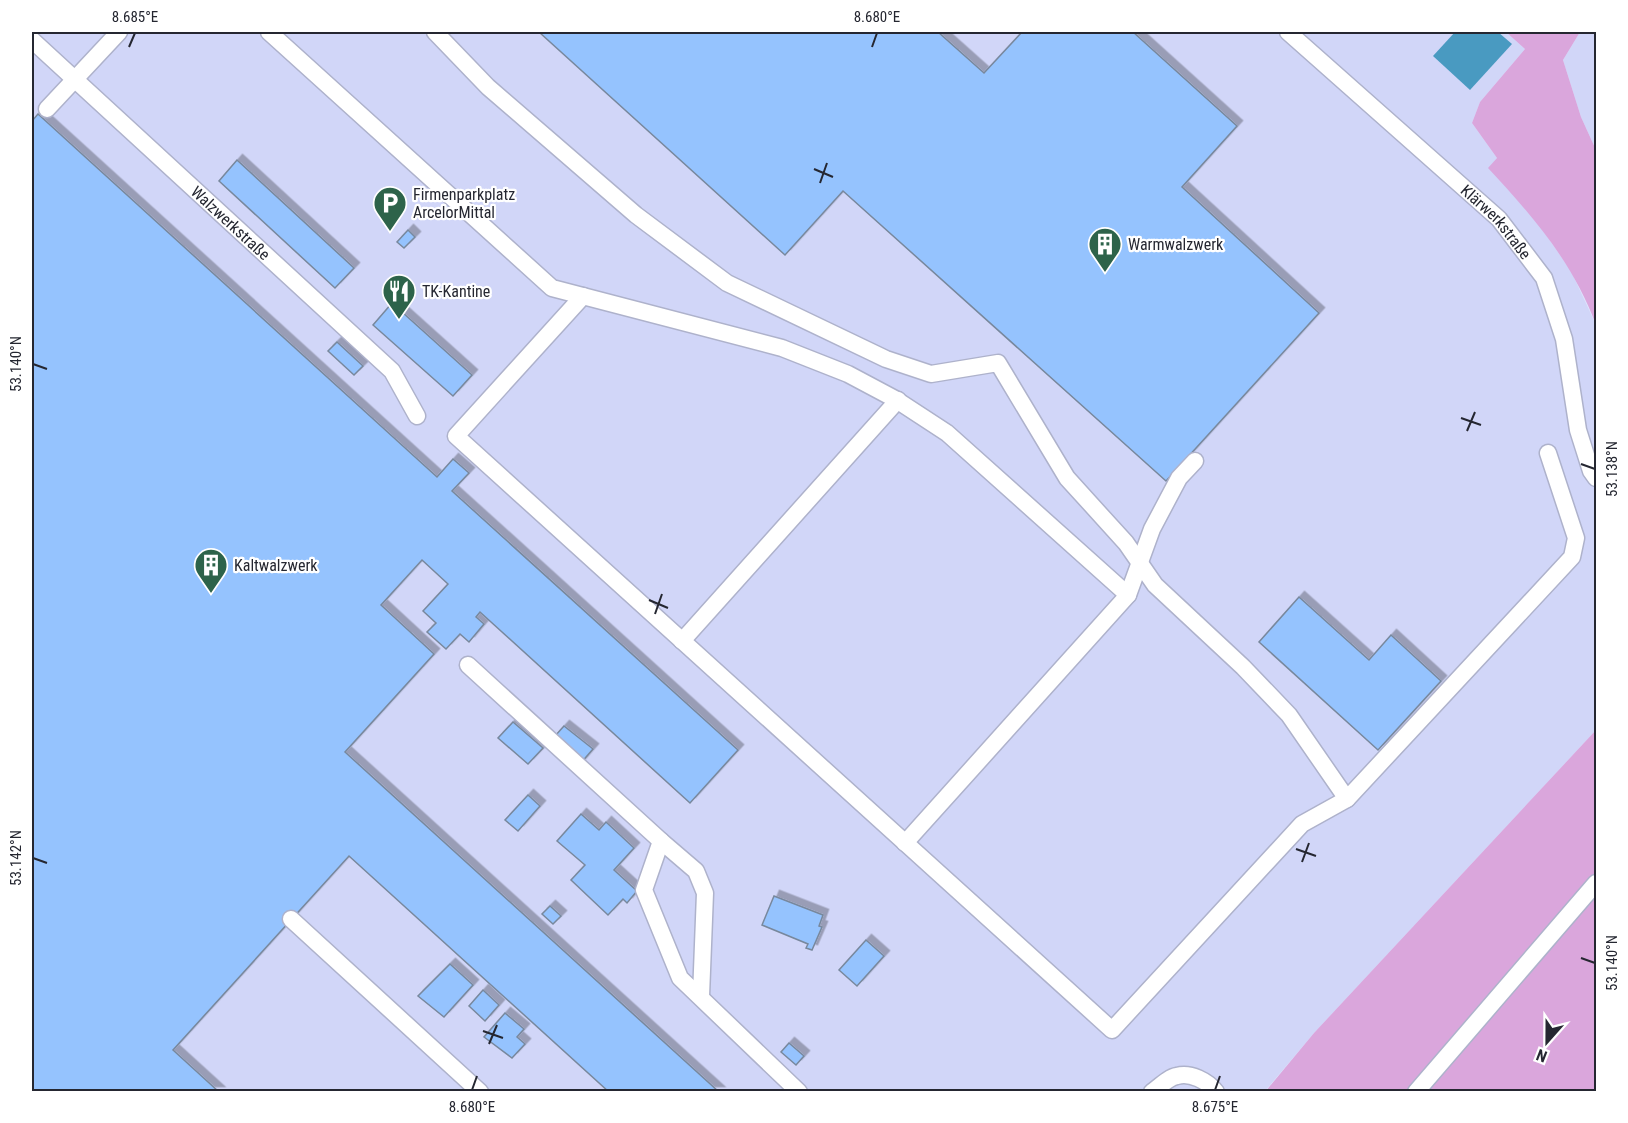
<svg xmlns="http://www.w3.org/2000/svg" width="1628" height="1123" viewBox="0 0 1628 1123" font-family="'Roboto Condensed',sans-serif">
	<style>
		.built { fill: #d1d6f8 }
		.green { fill: #daa6dc }
		.water { fill: #499ac1 }
		.building { fill: #95c3fe; stroke: #78889d; stroke-width: 1.5; filter: url(#shadow) }
		.lines { fill: none; stroke-linecap: round; stroke-linejoin: round }
		.minor-casing { stroke: #aeb2cb; stroke-width: 19 }
		.minor { stroke: #fff; stroke-width: 16 }
		.ticks { fill: none; stroke: #252731; stroke-width: 2 }
		.labels { text-anchor: middle; stroke-width: 4.5; stroke-linejoin: round; paint-order: stroke }
		.poi-label { font-size: 16px; fill: #252731; stroke: #fff; text-anchor: start }
		.street-label { font-size: 16px; fill: #252731; stroke: #fff }
		.neatline { fill: none; stroke: #252731; stroke-width: 2 }
		.ticks-label { font-size: 15px; text-anchor: middle; fill: #252731 }
	</style>
	<defs>
		<filter id="shadow"><feDropShadow dx="5.5" dy="-5.5" stdDeviation="0" flood-color="#0004"/></filter>
	</defs>
	<rect width="100%" height="100%" fill="#dfe3fd"/>
	<!-- built -->
	<g class="built">
		<path d="M32,32h1474l19,17 -45,53 -8,21 25,35 -8,10 46,51 36,52 25,54v405l-282,303 -49,58h-1233z"/>
		<path d="M1580,32h16v118l-15,-33 -18,-57z"/>
	</g>
	<!-- green -->
	<g class="green">
		<path d="M1506,32h74l-17,28 18,57 15,33v175c-22,-61 -64,-110 -108,-157l9,-10 -25,-35 8,-21 45,-53z"/>
		<path d="M1596,730v361l-331,1 49,-59z"/>
	</g>
	<!-- water -->
	<path class="water" d="M1455,32h43l14,12 -42,46 -37,-34z"/>
	<!-- building -->
	<g class="building">
		<path d="M539,32h399l46,41 38,-41h111l104,94 -55,61 137,126 -153,168 -323,-290 -58,64z"/>
		<path d="M38,114l399,363 16,-18 16,14 -17,18 286,259 -48,53 -210,-191 -4,5 8,7 -15,18 -9,-8 -14,15 -19,-17 9,-9 -13,-12 25,-27 -26,-24 -41,45 53,49 -89,98 374,340h-110l-260,-236 -176,194 46,42h-187v-971z"/>
		<path d="M237,160l117,108 -19,20 -116,-107z"/>
		<path d="M408,230l7,7 -11,11 -7,-6z"/>
		<path d="M392,303l80,72 -19,21 -80,-71z"/>
		<path d="M337,342l26,24 -9,9 -26,-24z"/>
		<path d="M1299,597l70,63 22,-25 50,46 -63,69 -119,-108z"/>
		<path d="M513,722l30,26 -15,16 -30,-26z"/>
		<path d="M564,726l29,23 -13,15 -25,-28z"/>
		<path d="M528,795l12,11 -22,25 -13,-11z"/>
		<path d="M581,814l18,16 7,-8 28,26 -20,22 23,21 -10,12 -4,-4 -15,16 -37,-35 14,-15 -28,-24z"/>
		<path d="M774,896l49,19 -4,11 3,1 -10,23 -6,-2 2,-4 -46,-19z"/>
		<path d="M550,906l11,10 -8,8 -11,-10z"/>
		<path d="M866,940l18,16 -27,30 -18,-16z"/>
		<path d="M450,964l23,21 -29,32 -26,-21z"/>
		<path d="M483,990l16,15 -14,16 -16,-15z"/>
		<path d="M505,1013l19,16 -7,8 8,7 -13,14 -28,-21z"/>
		<path d="M789,1043l15,13 -8,9 -15,-13z"/>
	</g>
	<g class="lines">
		<defs>
			<g id="minor">
				<path d="M269,32l283,256 230,60 66,26 47,25 52,34 181,162"/>
				<path d="M435,32l53,55 148,128 91,68 159,76 45,15 67,-11 69,115 59,65 29,42 88,82 46,48 58,84"/>
				<path id="s1" d="M1288,32l211,187 45,59 20,61 14,91 13,41 5,7"/>
				<path id="s2" d="M32,40l360,331 25,45"/>
				<path d="M47,109l72,-77"/>
				<path d="M583,296l-127,140 656,594 190,-206 45,-25 225,-242 4,-19 -28,-85"/>
				<path d="M682,641l216,-241"/>
				<path d="M468,665l193,176 -17,49 36,88 119,114"/>
				<path d="M661,841l35,30 9,22 -4,103"/>
				<path d="M905,843l223,-248 24,-66 27,-51 16,-17"/>
				<path d="M291,919l189,173"/>
				<path d="M1152,1092c7,-5 17,-15 25,-16 13,-4 31,5 39,16"/>
				<path d="M1416,1092l180,-209"/>
			</g>
		</defs>
		<!-- minor casing -->
		<use href="#minor" class="minor-casing"/>
		<!-- minor -->
		<use href="#minor" class="minor"/>
	</g>
	<!-- ticks -->
	<path class="ticks" d="M129,47l6,-14M872,47l5,-14M814,169l19,8M820,183l7,-20M33,364l14,5M1461,418l20,7M1467,431l8,-19M1581,464l14,5M649,600l19,8M655,614l7,-20M1296,849l20,7M33,858l14,5M1302,862l7,-19M1581,958l14,5M483,1031l20,7M489,1044l8,-19M472,1090l5,-14M1215,1090l5,-14"/>
	<!-- icons -->
	<defs>
		<symbol id="parking-pin" viewBox="-11 -11 22 30"><path d="M0 17L-7.5 6A9.5 9.5 0 1 1 7.5 6Z" fill="#2d634a" stroke="#fff"/><path d="M-3.5-5.5H1a3.5 3.5 0 0 1 0 7H-1V5.5H-3.5ZM-1-3.4V-.6H.8a1.4 1.4 0 0 0 0-2.8Z" fill="#fff"/></symbol>
		<symbol id="building-pin" viewBox="-11 -11 22 30"><path d="M0 17L-7.5 6A9.5 9.5 0 1 1 7.5 6Z" fill="#2d634a" stroke="#fff"/><path d="M-4-6H4V6H1V3H-1V6H-4ZM-2.5-4.3h1.7v1.8h-1.7ZM.8-4.3h1.7v1.8H.8ZM-2.5-1h1.7V.8h-1.7ZM.8-1h1.7V.8H.8Z" fill="#fff"/></symbol>
		<symbol id="restaurant-pin" viewBox="-11 -11 22 30"><path d="M0 17L-7.5 6A9.5 9.5 0 1 1 7.5 6Z" fill="#2d634a" stroke="#fff"/><path d="M-5-6h1v4h1v-4h1v4h1v-4h1v5L-1.5 .5V6h-2V.5L-5-1ZM5-6V6H3V1.5H1.5Q1.5-4 5-6Z" fill="#fff"/></symbol>
	</defs>
	<g fill-rule="evenodd">
		<use href="#parking-pin" x="371" y="184" width="38" height="52"/>
		<use href="#building-pin" x="1086" y="225" width="38" height="52"/>
		<use href="#restaurant-pin" x="380" y="272" width="38" height="52"/>
		<use href="#building-pin" x="192" y="546" width="38" height="52"/>
	</g>
	<g class="labels">
		<!-- poi labels -->
		<g class="poi-label">
			<text x="413" y="200">Firmenparkplatz<tspan x="413" dy="18">ArcelorMittal</tspan></text>
			<text x="1128" y="250">Warmwalzwerk</text>
			<text x="422" y="297">TK-Kantine</text>
			<text x="234" y="571">Kaltwalzwerk</text>
		</g>
		<!-- street labels -->
		<g class="street-label">
			<text dy="6" stroke="none"><textPath href="#s2" startOffset="270">Walzwerkstraße</textPath></text>
			<text dy="6" stroke="none"><textPath href="#s1" startOffset="282">Klärwerkstraße</textPath></text>
		</g>
	</g>
	<!-- border -->
	<rect width="1628" height="1123" fill="none" stroke="#ffffff" stroke-width="66"/>
	<!-- north arrow -->
	<g transform="translate(1547 1042) rotate(201)" stroke="#ffffff" stroke-width="4.5" paint-order="stroke">
	<path d="M0-4.5L10 22L0 15L-10 22Z" fill="#252731"/>
	<text y="-9" font-size="16" font-weight="bold" text-anchor="middle" fill="#252731">N</text>
	</g>
	<rect x="33" y="33" width="1562" height="1057" class="neatline"/>
	<g class="ticks-label">
		<text x="135" y="22">8.685°E</text>
		<text x="877" y="22">8.680°E</text>
		<text transform="translate(16 364) rotate(-90)" y="5">53.140°N</text>
		<text transform="translate(1612 469) rotate(-90)" y="5">53.138°N</text>
		<text transform="translate(16 858) rotate(-90)" y="5">53.142°N</text>
		<text transform="translate(1612 963) rotate(-90)" y="5">53.140°N</text>
		<text x="472" y="1112">8.680°E</text>
		<text x="1215" y="1112">8.675°E</text>
	</g>
</svg>
